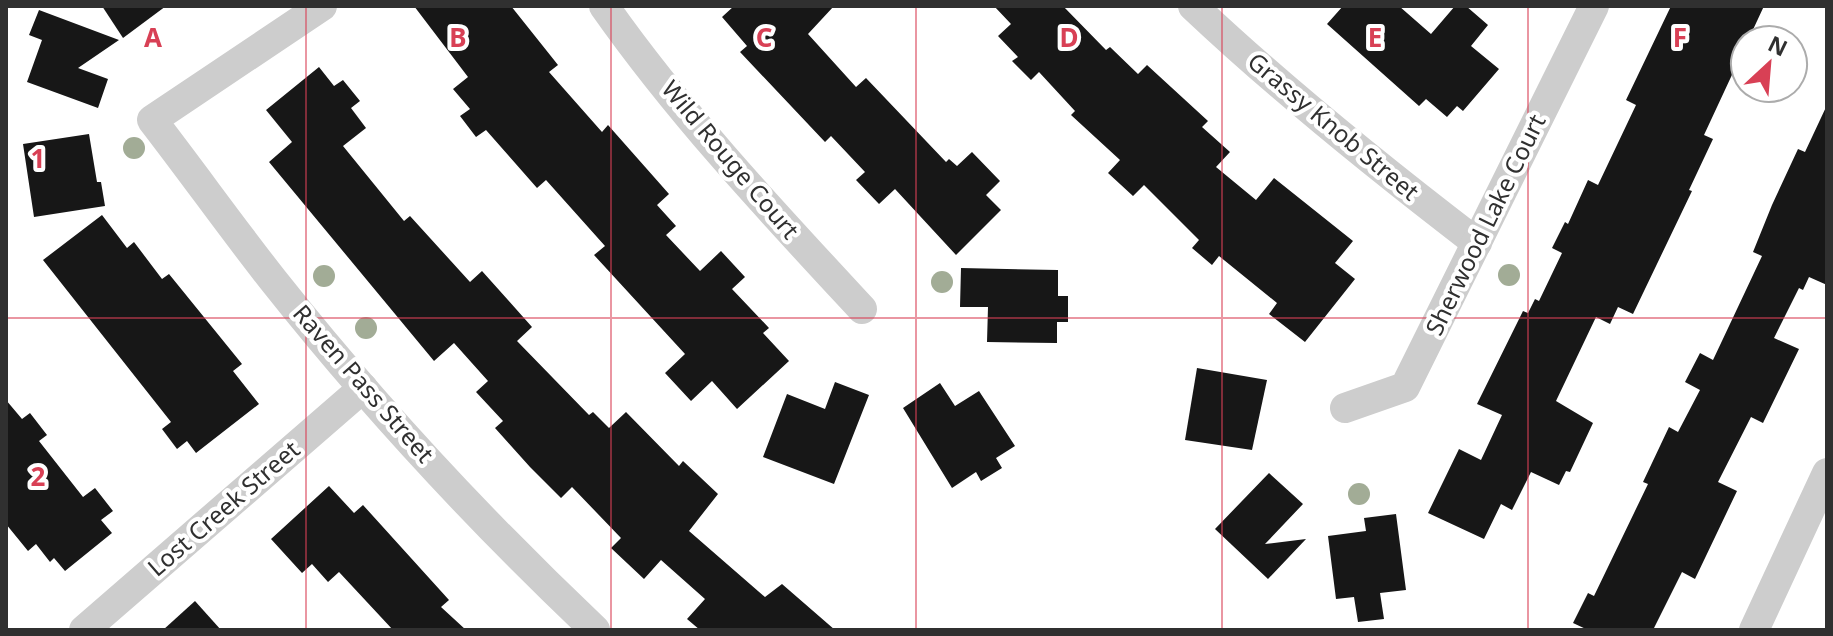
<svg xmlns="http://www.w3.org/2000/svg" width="1833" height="636" viewBox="0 0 1833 636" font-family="'Noto Sans',sans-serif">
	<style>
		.building { fill: #171717 }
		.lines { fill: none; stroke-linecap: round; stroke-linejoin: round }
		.street { stroke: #cdcdcd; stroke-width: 30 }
		.tree { fill: #a2ac96 }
		.grid { fill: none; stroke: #d84055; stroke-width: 2; stroke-opacity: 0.55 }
		.labels { text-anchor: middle; stroke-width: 8; stroke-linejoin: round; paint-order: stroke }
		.street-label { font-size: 24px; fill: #303030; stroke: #fff }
		.grid-label { font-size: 26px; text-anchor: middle; font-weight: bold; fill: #d84055; stroke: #fff; stroke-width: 8; stroke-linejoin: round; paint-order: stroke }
	</style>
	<rect width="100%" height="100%" fill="#fff"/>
	<!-- building -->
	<g class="building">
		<path d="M102,6h64l-43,32z"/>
		<path d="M414,6h97l47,59 -9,7 53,60 6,-7 61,69 -12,11 19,21 -10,9 34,36 21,-20 24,26 -13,12 37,39 -6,5 26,28 -52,48 -25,-28 -21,20 -26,-28 20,-19 -91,-99 11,-9 -59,-66 -9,8 -51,-58 -10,7 -16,-21 10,-7 -17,-20 15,-12z"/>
		<path d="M734,6h100l-26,28 48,53 10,-9 80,84 3,-3 8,7 15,-14 28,29 -14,14 15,15 -45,45 -61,-66 -16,15 -23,-24 9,-8 -34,-36 -6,6 -85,-90 7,-6 -25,-29z"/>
		<path d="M994,6h69l43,44 4,-3 28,27 9,-9 61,56 -6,6 28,25 -14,15 40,33 18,-22 79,63 -18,22 20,16 -50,63 -36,-28 8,-11 -58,-47 -7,9 -20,-17 7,-8 -55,-55 -11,11 -25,-23 12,-13 -49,-45 4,-4 -36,-39 -8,8 -19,-19 6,-4 -20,-21 13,-12z"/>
		<path d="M1343,6h56l32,28 24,-28h11l22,19 -17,21 28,23 -36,42 -6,-5 -10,11 -21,-18 -7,7 -92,-82z"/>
		<path d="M1671,6h93l-60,129 9,4 -24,51 3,1 -59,123 -15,-7 -8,17 -14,-7 -40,84 37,22 -23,49 -4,-1 -7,14 -28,-13 -19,38 -11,-6 -17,35 -56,-26 31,-64 22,11 21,-45 -25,-11 46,-93 5,2 7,-14 4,2 23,-48 -10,-5 13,-26 3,2 20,-44 10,5 38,-80 -10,-5z"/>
		<path d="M39,10l80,30 -41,28 30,11 -10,29 -71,-26 15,-42 -13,-5z"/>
		<path d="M319,67l15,19 9,-6 17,21 -9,7 15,20 -23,18 61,75 6,-5 60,66 12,-11 50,56 -15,14 72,74 4,-3 16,16 17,-16 53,54 4,-5 35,33 -29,37 76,66 17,-13 53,46h-135l-13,-11 18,-20 -44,-39 -17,19 -33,-31 10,-10 -49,-51 -11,11 -31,-31 -35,-39 8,-7 -27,-29 12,-11 -34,-38 -20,18 -165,-199 23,-20 -26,-32z"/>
		<path d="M1827,105v180l-18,-8 -6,13 -4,-2 -25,50 25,11 -36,74 -12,-6 -33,65 19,9 -42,88 -13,-7 -29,58h-65l-15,-7 15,-30 6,3 54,-112 -5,-2 26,-55 9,5 22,-42 -15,-8 15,-29 13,7 49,-104 -9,-4 19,-47 26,-56 7,3z"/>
		<path d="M89,134l8,48h4l4,24 -71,11 -11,-73z"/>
		<path d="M102,215l25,33 7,-6 28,37 7,-5 73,90 -9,7 26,33 -63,49 -9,-12 -10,8 -15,-20 9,-7 -128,-162z"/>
		<path d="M961,268l97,2v26h10v26h-11v21l-70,-1 1,-35h-28z"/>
		<path d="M1197,368l70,12 -15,70 -67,-10z"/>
		<path d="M835,382l34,13 -35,89 -71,-27 24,-63 38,15z"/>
		<path d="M940,383l15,23 24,-15 36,55 -19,12 6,10 -21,13 -5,-9 -24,16 -49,-80z"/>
		<path d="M6,400l16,19 8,-6 17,22 -8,6 44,56 12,-9 18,23 -12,9 11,13 -47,38 -11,-13 -4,4 -14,-18 -8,7 -22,-27z"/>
		<path d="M1269,473l34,31 -38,40 41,-5 -38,40 -53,-50z"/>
		<path d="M329,486l25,27 9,-8 86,95 -8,7 25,23h-73l-54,-58 -11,10 -16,-18 -10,9 -31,-34z"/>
		<path d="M1396,514l10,76 -26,3 4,26 -26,3 -4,-25 -18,2 -8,-63 38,-5 -2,-13z"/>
		<path d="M195,601l26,29h-58z"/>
	</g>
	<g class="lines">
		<!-- street -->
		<g class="street">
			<path d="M322,6l-170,114c41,53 80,108 121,160 99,125 207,241 322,350"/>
			<path d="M604,6c76,108 168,206 258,303"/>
			<path d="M1193,6c90,85 186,162 284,237"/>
			<path d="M1345,408l60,-21 189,-381"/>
			<path d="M84,630l279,-242"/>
			<path d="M1754,630l73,-157"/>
		</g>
	</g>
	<!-- trees -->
	<g class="tree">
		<circle cx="134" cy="148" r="11"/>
		<circle cx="1509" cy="275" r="11"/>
		<circle cx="324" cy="276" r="11"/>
		<circle cx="942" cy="282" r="11"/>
		<circle cx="366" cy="328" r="11"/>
		<circle cx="1359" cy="494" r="11"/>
	</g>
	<!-- grid -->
	<path class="grid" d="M306,6v624M611,6v624M916,6v624M1222,6v624M1528,6v624M6,318h1821"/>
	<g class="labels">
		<!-- street labels -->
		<g class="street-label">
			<text transform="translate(1333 127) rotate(40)" y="8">Grassy Knob Street</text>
			<text transform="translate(730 160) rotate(50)" y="8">Wild Rouge Court</text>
			<text transform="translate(1486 225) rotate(-64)" y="8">Sherwood Lake Court</text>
			<text transform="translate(363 384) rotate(49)" y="8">Raven Pass Street</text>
			<text transform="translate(224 509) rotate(-41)" y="8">Lost Creek Street</text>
		</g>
	</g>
	<g class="grid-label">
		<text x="153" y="47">A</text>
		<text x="458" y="47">B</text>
		<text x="764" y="47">C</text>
		<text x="1069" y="47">D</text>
		<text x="1375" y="47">E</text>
		<text x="1680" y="47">F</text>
		<text x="38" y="168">1</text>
		<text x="38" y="486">2</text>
	</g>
	<!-- border -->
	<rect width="1833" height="636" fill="none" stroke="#303030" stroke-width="16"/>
	<!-- north arrow -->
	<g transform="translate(1769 64) rotate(26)"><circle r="38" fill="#ffffff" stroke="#acacac" stroke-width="2"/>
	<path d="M0-6L14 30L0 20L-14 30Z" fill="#d84055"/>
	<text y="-12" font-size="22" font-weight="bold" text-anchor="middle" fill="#303030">N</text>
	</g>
</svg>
